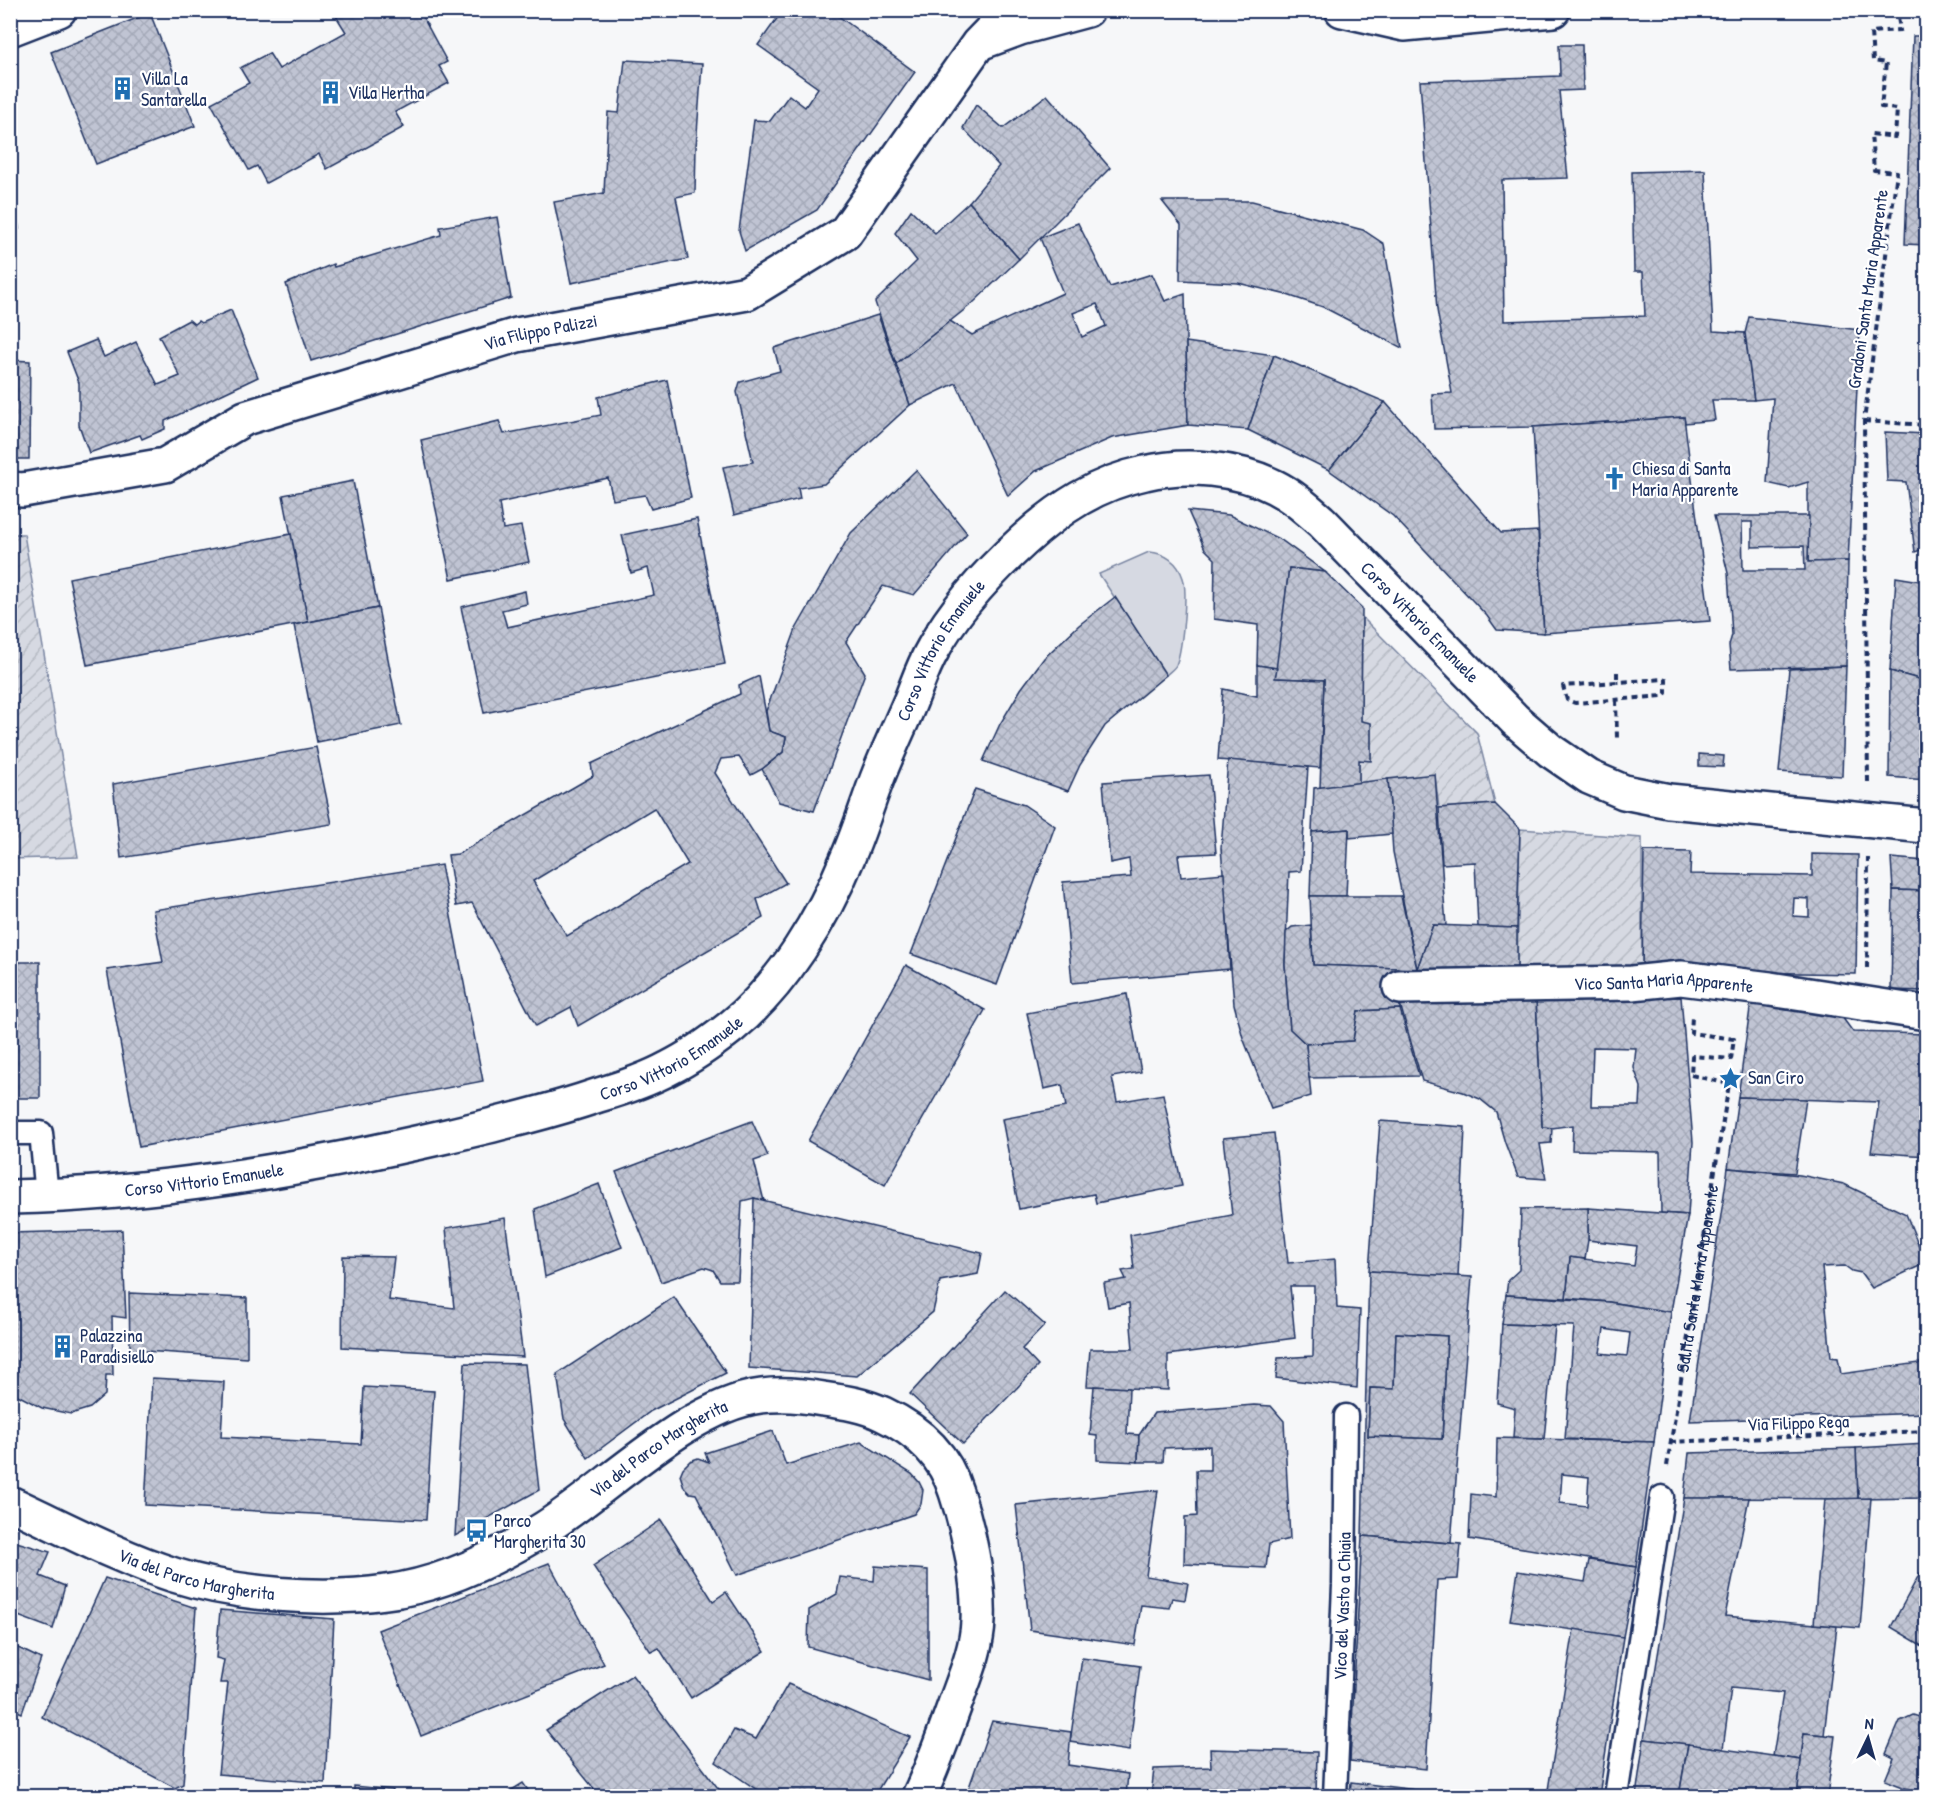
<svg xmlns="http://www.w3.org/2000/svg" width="1937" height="1807" viewBox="0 0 1937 1807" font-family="'Patrick Hand',sans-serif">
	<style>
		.grass { fill: #d6d9e2; stroke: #7884a0; stroke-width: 1.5 }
		.garden { fill: url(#garden-furrows); stroke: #7884a0; stroke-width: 1.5 }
		.building { fill: url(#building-cross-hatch); stroke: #1b2f5e; stroke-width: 1.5; fill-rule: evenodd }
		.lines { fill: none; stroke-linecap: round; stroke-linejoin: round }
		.lane-casing { stroke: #1b2f5e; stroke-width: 27 }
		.street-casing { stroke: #1b2f5e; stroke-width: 38 }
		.secondary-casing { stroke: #1b2f5e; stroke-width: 38 }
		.primary-casing { stroke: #1b2f5e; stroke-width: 38 }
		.path { stroke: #1b2f5e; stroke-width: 4; stroke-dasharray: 6 4.5; stroke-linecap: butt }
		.lane { stroke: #fff; stroke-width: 22 }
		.street { stroke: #fff; stroke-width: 33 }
		.secondary { stroke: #fff; stroke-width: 33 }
		.primary { stroke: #fff; stroke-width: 33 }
		.labels { text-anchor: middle; stroke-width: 4.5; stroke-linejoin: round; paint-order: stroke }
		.poi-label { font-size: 18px; fill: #1b2f5e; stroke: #fff; text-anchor: start }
		.street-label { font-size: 18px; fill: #1b2f5e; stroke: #fff }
	</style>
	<defs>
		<pattern id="garden-furrows" width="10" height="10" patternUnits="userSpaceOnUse" patternTransform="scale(1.5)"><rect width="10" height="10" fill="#d6d9e2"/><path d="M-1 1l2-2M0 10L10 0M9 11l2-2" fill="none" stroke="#b7bbc4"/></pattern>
		<pattern id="building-cross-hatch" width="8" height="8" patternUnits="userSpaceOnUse" patternTransform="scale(1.5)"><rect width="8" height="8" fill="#c0c4d3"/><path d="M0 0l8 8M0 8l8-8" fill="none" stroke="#a4a9b8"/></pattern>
	</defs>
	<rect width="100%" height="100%" fill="#f6f7f9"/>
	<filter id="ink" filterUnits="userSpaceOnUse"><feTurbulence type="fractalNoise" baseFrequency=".0167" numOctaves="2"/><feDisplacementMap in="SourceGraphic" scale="12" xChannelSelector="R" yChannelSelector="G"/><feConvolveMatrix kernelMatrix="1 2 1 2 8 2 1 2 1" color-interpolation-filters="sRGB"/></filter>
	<g filter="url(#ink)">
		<!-- grass -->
		<path class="grass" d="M1149,552c16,1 29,10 34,26 5,15 -1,73 -7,87 -2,4 -7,7 -10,10l-67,-101z"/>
		<!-- garden -->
		<g class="garden">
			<path d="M10,534h14l54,323 -67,2z"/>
			<path d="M1362,617l115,116 18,71 -56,4 -4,-33 -76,8v-23h12v-37l-10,-2z"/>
			<path d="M1520,829l122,9v132l-125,1z"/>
		</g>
		<!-- building -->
		<g class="building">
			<path d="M346,10h25l2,4 7,-4h39l28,52 -8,4 10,17 -54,29 9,15 -77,42 -8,-15 -53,29 -9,-17 -8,4 -38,-67 38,-20 -9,-15 29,-15 10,16 67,-37 -10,-16z"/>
			<path d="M783,10h47l85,62 -98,138 -72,41 -6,-20 15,-111 16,1 19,-26 16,12 13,-19 -60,-43z"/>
			<path d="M150,13l45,113 -99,38 -45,-112z"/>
			<path d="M1913,36h13v209l-21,-1z"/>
			<path d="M1559,45h23l1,45 -24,1 9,87 -66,2 2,141 141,-5 -2,-44h-9l-2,-100 73,-2 8,161 32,2 9,67h-42l3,20 -30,3 -1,-6 -151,10 -99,2 -2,-35 20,-1 -15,-83 -17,-229 140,-5z"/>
			<path d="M625,60l77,4 -6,83 -1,46 -19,4 12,62 -117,24 -17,-81 50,-9 4,-81 11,1z"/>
			<path d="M1047,95l63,73 -91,91 -50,-57 30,-36 -36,-38 13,-23 27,23z"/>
			<path d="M10,158l9,71h-9z"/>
			<path d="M1162,201h90l111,29 21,14 18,104 -79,-41 -36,-12 -49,-12 -58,-3 1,-55z"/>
			<path d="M969,202l50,57 -46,44 -77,61 -21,-62 42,-41 -22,-28 16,-23 24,23z"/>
			<path d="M497,217l14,81 -200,63 -25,-77 47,-20 1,3 107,-32 -1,-8z"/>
			<path d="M1078,223l32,64 42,-13 13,27 20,-7 3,131 -76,13 -76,33 -28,25 -52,-113 -46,22 -14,-41 54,-43 22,14 91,-42 -23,-55zM1097,304l9,22 -24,11 -9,-24z"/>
			<path d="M231,310l27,67 -93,44v8l-23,10 -2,-4 -51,18 -10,-28v-42l-12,-31 29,-12 8,17 32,-15 22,43 22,-9 -21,-40 30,-16 5,4 4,-3 3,2z"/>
			<path d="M878,315l32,90 -86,79 -26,4 2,11 -66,16 -11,-48 30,-5 -16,-70 3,-10 40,-11 -6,-23z"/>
			<path d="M1749,317l111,13 -12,231 -40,1v-80l-19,6 -22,-5 6,-85 -19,2 -9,-67z"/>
			<path d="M1186,342l88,13 -26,75 -60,-5z"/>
			<path d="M1274,355l111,47 -56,68 -81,-40z"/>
			<path d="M10,360l20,1 -1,98h-19z"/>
			<path d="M667,380l24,118 -40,11 -6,-14 -32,5 -5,-22 -109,25 4,26 18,-3 8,36 -78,17 -30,-139 78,-19 5,13 97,-19 -3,-18z"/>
			<path d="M1385,402l116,131 37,-2 6,102 -47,-3 -10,-14 -94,-100 -64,-46z"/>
			<path d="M1684,417l26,204 -166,12 -11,-206z"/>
			<path d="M1885,432l41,2v114l-11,4 -9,-70 -19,-1z"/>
			<path d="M916,470l51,63 -53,62 -31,-9 -37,56 19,31 -51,138 -35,-9 -17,-33 21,-17 3,-15 -17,-6 -3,-20 30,-82 55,-96z"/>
			<path d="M353,481l25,127 -70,14 -25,-127z"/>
			<path d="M1188,511l41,4 52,25 44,32 -36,-4 -12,100 -20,-3 1,-40 -44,-6 1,-60 -10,-10z"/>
			<path d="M1714,516h95l-1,46 40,-1 -2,105 -115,3 -2,-24 3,-10 -4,-62zM1742,522h10v25l52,-1 1,24h-62z"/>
			<path d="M697,519l28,145 -241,49 -23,-106 64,-16 2,13 -25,6 5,17 147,-32 -6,-27 -17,5 -9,-38z"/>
			<path d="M291,534l17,88 -221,43 -18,-87z"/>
			<path d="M1289,568l36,4 37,36 -1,113 10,2v38l-12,-1v23l-39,5 4,-108 -49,-2z"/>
			<path d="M1896,577l30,5v99l-36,-10z"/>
			<path d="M1115,597l51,78 -61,51 -25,39 -12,26 -85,-30 17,-37 21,-35 23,-31 35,-33z"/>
			<path d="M378,608l23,117 -84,17 -23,-117z"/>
			<path d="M1257,665l20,3 -2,10 49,2 -4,88 -102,-8 5,-71 34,7z"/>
			<path d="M1846,666l-4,110 -63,-4 10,-103z"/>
			<path d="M1890,671l36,10v39l-6,18 6,5v37l-37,-3z"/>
			<path d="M759,676l10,55 17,6 -3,15 -21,17 -11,6 -12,-18 -18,2 -6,14 71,110 -29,16 6,19 -185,108 -7,-19 -35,19 -64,-123 -16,3 -8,-51 10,-1 135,-78 -2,-12 149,-70 -1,-9zM654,808l34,56 -121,72 -34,-55z"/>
			<path d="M316,747l16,77 -211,34 -8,-74z"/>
			<path d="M1699,754l25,2 -1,11 -24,-1z"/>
			<path d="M1228,760l80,7 -7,104 -12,1 -4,92 5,65 16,15 5,52 -40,12 -28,-70 -9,-34 -13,-156z"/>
			<path d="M1435,774l11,152 -13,-1 -16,44 -24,-117 -5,-73z"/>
			<path d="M1209,775l7,78 -38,2 3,22 43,-4 6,96 -158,14 -9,-101 68,-5 -2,-18 -19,4 -7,-81z"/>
			<path d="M1388,779l4,55 -43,4v-9l-37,3 2,-44z"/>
			<path d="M975,789l49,16 31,21 -58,159 -86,-31z"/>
			<path d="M1495,804l25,25 -3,99 -39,-1 -3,-65 -33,2 -3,-56z"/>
			<path d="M1349,829l-3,67h-36l2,-64z"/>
			<path d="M1644,851l47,1 -1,22 122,2v-22l46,1 -2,119 -214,-4zM1794,898l15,1v18l-16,-1z"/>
			<path d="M1891,858l35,3v61l-1,-31 -32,-1z"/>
			<path d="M441,865l42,216 -344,66 -32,-177 56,-8 -10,-52z"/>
			<path d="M1893,890l32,1 1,100 -35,-1z"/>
			<path d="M1310,896h91l16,73 -104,-4z"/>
			<path d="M1311,925l2,40 85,3 2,41 -42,2 -5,30 -47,3 -16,-15 -5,-65 1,-32 6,-5z"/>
			<path d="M1433,925l84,3v43l-100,-2z"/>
			<rect x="10" y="962" width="30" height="136"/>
			<path d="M906,965l79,45 -100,175 -77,-44z"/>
			<path d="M1127,994l14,78 -29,5 5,25 46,-8 19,92 -86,17 -2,-9 -75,15 -17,-90 64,-12 -4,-22 -18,4 -17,-76z"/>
			<path d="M1752,994l57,13 33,10 11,15 73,2v122l-55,-4 8,-50 -141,-5z"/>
			<path d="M1681,997l12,145 -5,73 -27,-2 -1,-61 -88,-2 1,-25 -21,3 -10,-1 -6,-127zM1593,1047l43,1 -2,20 7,19 -1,19h-49z"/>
			<path d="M1536,1000l6,127 10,1 -1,15 -11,1 6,35 -28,-2 -13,-34 -9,-31 -16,-13 -17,-7 -41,-11 -22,-77z"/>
			<path d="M1400,1009l19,67 -110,2 -3,-34 47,-3 5,-30z"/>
			<path d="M1738,1097l68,2 -11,74 -67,-5z"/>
			<path d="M752,1121l16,35 -14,5 10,40 -10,-3 -12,3 -4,80h-18l-7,-11 -9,-3 -43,15 -45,-110z"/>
			<path d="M1380,1121l85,6 -7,150 -89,-6z"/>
			<path d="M1274,1133l14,130 47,-4 2,49 23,2 -3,78 -81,-10 2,-20 35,-2 1,-70h-24l5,52 -127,17v35l-81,-4 3,-37h43l-4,-46 -21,4 -4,-24 22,-4 -4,-8 12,-2 -4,-34 102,-20 -9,-77z"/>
			<path d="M1728,1168l72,7 44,9 62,30 20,49 -54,25 -11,-15 -9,-2 -7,-5 -23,1 9,90 7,1 3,16 85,-12v51l-236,8z"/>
			<path d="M599,1184l23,63 -77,30 -10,-68z"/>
			<path d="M754,1198l228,55 -4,21 -38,7 -7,31 -76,64 -108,-8z"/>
			<path d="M1588,1208l100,7 -17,97 -62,-10 -43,-4 4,-41 64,9 3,-20 -49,-6z"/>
			<path d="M1588,1208v32l-3,19 -15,-2 -4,41 -60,-3 2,-15 11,-10 2,-61z"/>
			<path d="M505,1218l18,139 -181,-10 1,-91 51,1 -5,43 65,8 -8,-80z"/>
			<path d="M122,1230l4,88 -14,-2 1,59h-7l-1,20 -15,13 -19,6 -29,-6 -32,-17v-158z"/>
			<path d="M1369,1271l103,6 -21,266 -89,-7zM1396,1333l51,3 -5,103 -74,-3 2,-48 24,1z"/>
			<path d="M1005,1290l40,35 -23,24 16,17 -75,78 -53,-50z"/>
			<path d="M129,1293l118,5v60l-117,-8z"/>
			<path d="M1506,1295l103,7 62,10 -17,130 -89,-3 9,-113 -72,-2zM1604,1329l26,4 -3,23 -27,-3z"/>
			<path d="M674,1297l52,76 -75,38 -63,47 -24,-39 -7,-45z"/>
			<path d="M1502,1324l53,2 -11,113 -31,-1 2,-30 -18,-5z"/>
			<path d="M1396,1333l51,3 -5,103 -74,-3 2,-48 24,1z"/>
			<path d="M465,1363l60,1 14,126 -84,46z"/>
			<path d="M152,1378l72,4 -3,55 140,7 3,-57 70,4 -8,129 -281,-15z"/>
			<path d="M1094,1386l35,2 -2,46 12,1 -1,27 -41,-2v-24l-7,-1z"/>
			<path d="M1254,1405l17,1 13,15 6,118 -21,5 -3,24 -82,-4 1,-47 12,-1 -1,-46h14v-24l-46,2 -1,14h-25l1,-27 15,-22z"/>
			<path d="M773,1431l13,34 75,-23 51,32 7,8 4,8 -2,14 -7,10 -177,61 -41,-81 -6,-1 -6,-6 -4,-12 3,-7 7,-7 8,-3 11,4 -4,-9z"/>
			<path d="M1497,1438l157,4 -18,125 -167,-28 2,-45 25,3zM1562,1474l27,3 -2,29 -27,-3z"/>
			<path d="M1926,1444v54l-68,1 -2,-51z"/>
			<path d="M1856,1448l2,51 -174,-1 5,-45z"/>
			<path d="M1158,1490l-12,86 42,7 -3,17 -13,-2 -3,10 -28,-3 -6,40 -105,-15 -14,-125z"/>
			<path d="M1684,1498h65l-24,118 112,10 -13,109 -20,-2 -3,27 -28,-4 10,-63 -52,-5 -8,61 -79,-10z"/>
			<path d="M1871,1498l-11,130 -46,-4 11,-125z"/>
			<path d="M661,1520l52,81 13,-9 39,59 -74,47 -32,-50 -8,4 -58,-86z"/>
			<path d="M1362,1536l99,8 -3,35 -21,1 -11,189 -76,-8z"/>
			<path d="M10,1540l40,12 -10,24 25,10 -12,43 -43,-16z"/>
			<path d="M1589,1560l47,7 -13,70 -113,-16 8,-50 67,11z"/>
			<path d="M549,1563l55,101 -183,72 -43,-106z"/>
			<path d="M875,1566l53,4v110l-120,-33 1,-37 28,-16 3,-17 34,4z"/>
			<path d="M1920,1573l6,3v72l-35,-21z"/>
			<path d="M105,1578l91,30 -13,176 -8,4 -133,-71z"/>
			<path d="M220,1610l114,9 -9,164 -107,-9 10,-91h-8l4,-23 -8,-2z"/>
			<path d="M1574,1629l49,8 -24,159h-52z"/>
			<path d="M10,1644l31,15 -19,54 -12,-5z"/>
			<path d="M1082,1658l58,8 -11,85 -59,-9z"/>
			<path d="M632,1675l92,121h-124l-54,-66z"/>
			<path d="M788,1684l122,53 -36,59h-108l-50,-34 18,-32 22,9z"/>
			<path d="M1913,1715l13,4v77l-41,-16 9,-22 -8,-4 14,-33z"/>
			<path d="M992,1721l79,11 -3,33 60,9 -2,22h-160z"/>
			<path d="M1804,1733l31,3 -8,60h-30z"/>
			<path d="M1644,1739l44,5 -9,52h-43z"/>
			<path d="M1688,1744l113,16 -4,36h-118z"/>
			<path d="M1210,1749l107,3 -1,44h-165l3,-27 57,-2z"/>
			<path d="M1351,1782l115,14h-116z"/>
			<path d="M523,1783l9,13h-30z"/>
			<path d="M354,1786l39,4 -1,6h-38z"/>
		</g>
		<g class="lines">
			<defs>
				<g id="lane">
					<path d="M10,1133h31l6,63"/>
					<path id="s2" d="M1335,1796l9,-211 2,-169"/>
					<path d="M1616,1796l46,-299"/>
				</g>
				<g id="street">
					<path d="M1342,10l62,14 149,-14"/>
					<path d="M10,29l49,-19"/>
					<path d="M985,41l35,-13 67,-18"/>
					<path id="s3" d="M10,489l13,1 142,-25 80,-47 272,-83 230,-42 98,-60 133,-189 33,-34"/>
					<path id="s4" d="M1400,987l232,-4 49,-5 89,11 156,24"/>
				</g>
				<g id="secondary">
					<path id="s5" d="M10,1503c54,25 108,54 164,72 63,20 148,26 212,17 57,-7 111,-34 159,-64 62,-39 144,-123 216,-132 21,-3 41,-1 62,3 21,3 41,6 60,15 34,16 62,41 73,78 12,36 24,90 22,129 -1,29 -14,58 -24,86 -11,30 -21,60 -35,89"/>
				</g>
				<g id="primary">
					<path id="s6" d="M10,1197c148,-3 293,-28 437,-61 51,-12 102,-24 152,-41 24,-7 48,-15 70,-27 22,-11 43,-26 62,-41 52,-42 92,-109 117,-170 11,-25 19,-52 29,-78 10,-26 22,-51 33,-77 7,-17 13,-36 23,-53 22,-41 56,-77 90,-108 36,-33 74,-58 122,-68 40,-10 93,-5 130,14 18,9 32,22 47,35l193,198 36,31 38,26 35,15 45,9 257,25"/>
				</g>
			</defs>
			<!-- lane casing -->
			<use href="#lane" class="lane-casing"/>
			<!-- street casing -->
			<use href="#street" class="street-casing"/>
			<!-- secondary casing -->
			<use href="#secondary" class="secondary-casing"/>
			<!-- primary casing -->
			<use href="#primary" class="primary-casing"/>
			<!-- path -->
			<g class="path">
				<path d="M1864,421l62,4"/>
				<path d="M1617,672v10l-54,4 4,14 8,3 88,-7 3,-3v-14l-49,3"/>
				<path d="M1616,700l1,38"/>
				<path d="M1868,782l-4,-361 33,-249 -23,-2 -3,-36 24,3 2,-28 -16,-2 5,-44 -13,-2 -2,-29 29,-2 -3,-20"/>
				<path d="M1867,968l1,-110"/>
				<path d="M1670,1442l256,-11"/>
				<path id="s1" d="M1667,1466l62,-382 -38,-9 1,-19 39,3 3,-20 -43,-6 1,-16"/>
			</g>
			<!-- lane -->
			<use href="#lane" class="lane"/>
			<!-- street -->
			<use href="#street" class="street"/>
			<!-- secondary -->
			<use href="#secondary" class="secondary"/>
			<!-- primary -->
			<use href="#primary" class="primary"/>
		</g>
	</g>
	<!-- icons -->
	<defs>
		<symbol id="building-bare" viewBox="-9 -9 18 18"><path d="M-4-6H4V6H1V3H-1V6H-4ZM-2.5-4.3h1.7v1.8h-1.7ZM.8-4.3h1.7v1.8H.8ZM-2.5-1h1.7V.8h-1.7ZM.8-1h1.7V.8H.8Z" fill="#1f6fb2" stroke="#fff" stroke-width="2.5" paint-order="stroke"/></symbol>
		<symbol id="church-bare" viewBox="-9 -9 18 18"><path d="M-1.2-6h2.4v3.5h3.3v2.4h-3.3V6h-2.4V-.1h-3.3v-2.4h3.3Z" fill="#1f6fb2" stroke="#fff" stroke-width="2.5" paint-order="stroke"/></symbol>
		<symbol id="sight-bare" viewBox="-9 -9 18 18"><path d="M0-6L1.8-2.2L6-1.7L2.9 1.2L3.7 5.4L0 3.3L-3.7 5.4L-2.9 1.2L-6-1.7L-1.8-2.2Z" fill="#1f6fb2" stroke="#fff" stroke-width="2.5" paint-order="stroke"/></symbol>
		<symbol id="bus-bare" viewBox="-9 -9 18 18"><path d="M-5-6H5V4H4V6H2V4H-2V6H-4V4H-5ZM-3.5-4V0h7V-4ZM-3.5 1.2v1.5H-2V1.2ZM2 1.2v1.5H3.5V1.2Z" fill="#1f6fb2" stroke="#fff" stroke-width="2.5" paint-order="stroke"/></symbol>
	</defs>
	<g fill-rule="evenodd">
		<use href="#building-bare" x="106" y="72" width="33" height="33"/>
		<use href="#building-bare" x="314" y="76" width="33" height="33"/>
		<use href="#church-bare" x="1598" y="462" width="33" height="33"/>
		<use href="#sight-bare" x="1714" y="1062" width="33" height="33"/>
		<use href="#building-bare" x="46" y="1330" width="33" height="33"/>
		<use href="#bus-bare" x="460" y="1514" width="33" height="33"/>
	</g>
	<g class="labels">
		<!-- poi labels -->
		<g class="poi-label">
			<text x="141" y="85">Villa La<tspan x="141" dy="21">Santarella</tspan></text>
			<text x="348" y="99">Villa Hertha</text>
			<text x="1632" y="475">Chiesa di Santa<tspan x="1632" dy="21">Maria Apparente</tspan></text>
			<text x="1748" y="1084">San Ciro</text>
			<text x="80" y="1342">Palazzina<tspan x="80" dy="21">Paradisiello</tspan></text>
			<text x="494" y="1527">Parco<tspan x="494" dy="21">Margherita 30</tspan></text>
		</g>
		<!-- street labels -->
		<g class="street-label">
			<text transform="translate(1868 289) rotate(-82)" y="6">Gradoni Santa Maria Apparente</text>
			<text dy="6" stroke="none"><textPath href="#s3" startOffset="558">Via Filippo Palizzi</textPath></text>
			<text dy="6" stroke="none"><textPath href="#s6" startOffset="1797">Corso Vittorio Emanuele</textPath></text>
			<text dy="6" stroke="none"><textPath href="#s6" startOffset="1185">Corso Vittorio Emanuele</textPath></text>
			<text dy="6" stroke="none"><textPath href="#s4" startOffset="264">Vico Santa Maria Apparente</textPath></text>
			<text dy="6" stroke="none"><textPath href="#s6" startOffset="681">Corso Vittorio Emanuele</textPath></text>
			<text dy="6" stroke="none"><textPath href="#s6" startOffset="195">Corso Vittorio Emanuele</textPath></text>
			<text dy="6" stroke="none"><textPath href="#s1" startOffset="190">Salita Santa Maria Apparente</textPath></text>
			<text transform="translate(1798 1423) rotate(-2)" y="6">Via Filippo Rega</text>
			<text dy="6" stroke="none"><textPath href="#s5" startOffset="705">Via del Parco Margherita</textPath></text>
			<text dy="6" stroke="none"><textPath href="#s5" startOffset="201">Via del Parco Margherita</textPath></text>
			<text dy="6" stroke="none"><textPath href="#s2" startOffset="190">Vico del Vasto a Chiaia</textPath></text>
		</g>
	</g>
	<!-- margin -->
	<rect width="1937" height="1807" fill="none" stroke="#fff" stroke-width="36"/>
	<rect x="18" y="18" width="1901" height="1771" fill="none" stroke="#1b2f5e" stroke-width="2" filter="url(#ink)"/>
	<!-- north arrow -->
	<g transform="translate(1868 1738) rotate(5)" stroke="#ffffff" stroke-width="4.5" paint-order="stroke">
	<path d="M0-4.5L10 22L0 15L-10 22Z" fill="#1b2f5e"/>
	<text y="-9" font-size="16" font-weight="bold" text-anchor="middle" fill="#1b2f5e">N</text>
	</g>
</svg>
